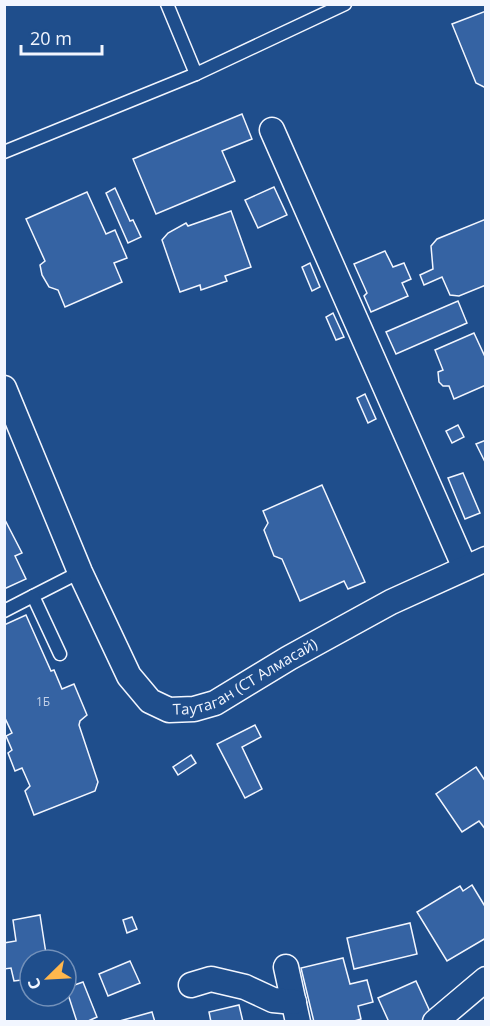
<svg xmlns="http://www.w3.org/2000/svg" width="490" height="1026" viewBox="0 0 490 1026" font-family="'Open Sans',sans-serif">
	<style>
		.building { fill: #3563a3; stroke: #f2f6ff; stroke-width: 1.5 }
		.lines { fill: none; stroke-linecap: round; stroke-linejoin: round }
		.service-casing { stroke: #f2f6ff; stroke-width: 15 }
		.minor-casing { stroke: #f2f6ff; stroke-width: 27 }
		.service { stroke: #1f4e8c; stroke-width: 12 }
		.minor { stroke: #1f4e8c; stroke-width: 24 }
		.labels { text-anchor: middle; stroke-width: 4.5; stroke-linejoin: round; paint-order: stroke }
		.number-label { font-size: 12px; fill: #c3d1e8 }
		.street-label { font-size: 15px; fill: #f2f6ff; stroke: #1f4e8c }
	</style>
	<rect width="100%" height="100%" fill="#1f4e8c"/>
	<!-- building -->
	<g class="building">
		<path d="M486,11v77l-10,-5 -24,-59z"/>
		<path d="M242,114l10,25 -30,12 13,30 -79,33 -23,-55z"/>
		<path d="M274,187l13,28 -29,13 -13,-28z"/>
		<path d="M115,188l15,33 3,-1 8,17 -13,6 -22,-50z"/>
		<path d="M87,192l19,42 9,-4 12,28 -13,5 8,19 -57,25 -7,-17 -9,-3 -7,-12 -2,-10 5,-4 -19,-42z"/>
		<path d="M231,211l20,56 -26,9 2,5 -26,9 -1,-5 -20,7 -18,-52 6,-7 18,-10 2,3z"/>
		<path d="M486,219v66l-27,11 -9,-1 -8,-18 -18,8 -4,-10 13,-6 -2,-23 6,-7z"/>
		<path d="M385,251l8,16 11,-4 7,16 -9,4 6,13 -37,16 -7,-16 3,-3 -13,-29z"/>
		<path d="M310,263l10,24 -8,4 -10,-24z"/>
		<path d="M458,301l9,22 -71,31 -10,-22z"/>
		<path d="M333,313l11,24 -8,3 -10,-23z"/>
		<path d="M474,333l12,26v26l-32,14 -5,-13h-6l-4,-4 -1,-10 5,-2 -8,-20z"/>
		<path d="M365,394l11,25 -8,4 -11,-25z"/>
		<path d="M458,425l6,12 -12,6 -6,-12z"/>
		<path d="M486,440v24l-10,-20z"/>
		<path d="M463,473l17,40 -15,6 -17,-41z"/>
		<path d="M322,485l43,97 -17,7 -4,-8 -44,20 -18,-42 -8,-3 -10,-26 4,-7 -5,-12z"/>
		<path d="M4,518l18,35 -7,3 11,23 -22,10z"/>
		<path d="M26,615l25,56 3,-1 8,19 12,-5 13,31 -7,6 -1,4 19,57 -3,9 -61,24 -9,-24 5,-5 -8,-18 -7,3 -7,-18 4,-3 -6,-14 6,-3 -8,-17v-91z"/>
		<path d="M255,725l6,12 -19,10 20,42 -17,9 -28,-54z"/>
		<path d="M191,755l5,8 -18,12 -5,-8z"/>
		<path d="M476,767l10,15v48l-7,-9 -17,11 -26,-38z"/>
		<path d="M472,885l14,23v30l-39,23 -30,-49 43,-26 3,5z"/>
		<path d="M40,915l7,45h-17v19l-16,2 -3,-13 -7,1v-26l12,-2 -3,-21z"/>
		<path d="M132,917l5,12 -10,4 -4,-13z"/>
		<path d="M410,923l7,31 -63,15 -7,-31z"/>
		<path d="M343,958l7,26 17,-4 6,22 -15,4 3,13 -10,3h-37l-13,-54z"/>
		<path d="M130,961l10,22 -32,13 -9,-22z"/>
		<path d="M416,981l16,35 -12,6h-31l-11,-24z"/>
		<path d="M83,982l14,35 -11,5h-9l-11,-34z"/>
		<path d="M239,1005l4,17h-32l-2,-10z"/>
		<path d="M152,1012l3,10h-39z"/>
	</g>
	<g class="lines">
		<defs>
			<g id="service">
				<path d="M167,4l29,70 149,-70"/>
				<path d="M4,152l192,-78"/>
				<path d="M33,596l47,-24"/>
				<path d="M4,611l29,-15 27,58"/>
			</g>
			<g id="minor">
				<path d="M272,130l193,438"/>
				<path id="s1" d="M4,388l76,184 49,104 21,25 19,9 25,-1 21,-6 74,-45 102,-56 95,-43"/>
				<path d="M286,967l12,55"/>
				<path d="M191,985l20,-6 34,8 28,13 21,2"/>
				<path d="M435,1022l51,-43"/>
			</g>
		</defs>
		<!-- service casing -->
		<use href="#service" class="service-casing"/>
		<!-- minor casing -->
		<use href="#minor" class="minor-casing"/>
		<!-- service -->
		<use href="#service" class="service"/>
		<!-- minor -->
		<use href="#minor" class="minor"/>
	</g>
	<g class="labels">
		<!-- number labels -->
		<g class="number-label">
			<text x="43" y="706">1Б</text>
		</g>
		<!-- street labels -->
		<g class="street-label">
			<text dy="5" stroke="none"><textPath href="#s1" startOffset="452">Таутаган (СТ Алмасай)</textPath></text>
		</g>
	</g>
	<!-- border -->
	<rect width="490" height="1026" fill="none" stroke="#f2f6ff" stroke-width="12"/>
	<!-- north arrow -->
	<g transform="translate(48 978) rotate(246)"><circle r="28" fill="#1f4e8c" stroke="#7391ba" stroke-width="1.5"/>
	<path d="M0-4.5L10 22L0 15L-10 22Z" fill="#ffb74d"/>
	<text y="-9" font-size="16" font-weight="bold" text-anchor="middle" fill="#f2f6ff">С</text>
	</g>
	<!-- scale -->
	<path d="M21 45v9h81v-9" fill="none" stroke="#f2f6ff" stroke-width="3"/>
	<text x="30" y="45" font-size="18" fill="#f2f6ff" stroke="#1f4e8c" stroke-width="4.5" paint-order="stroke">20 m</text>
</svg>
